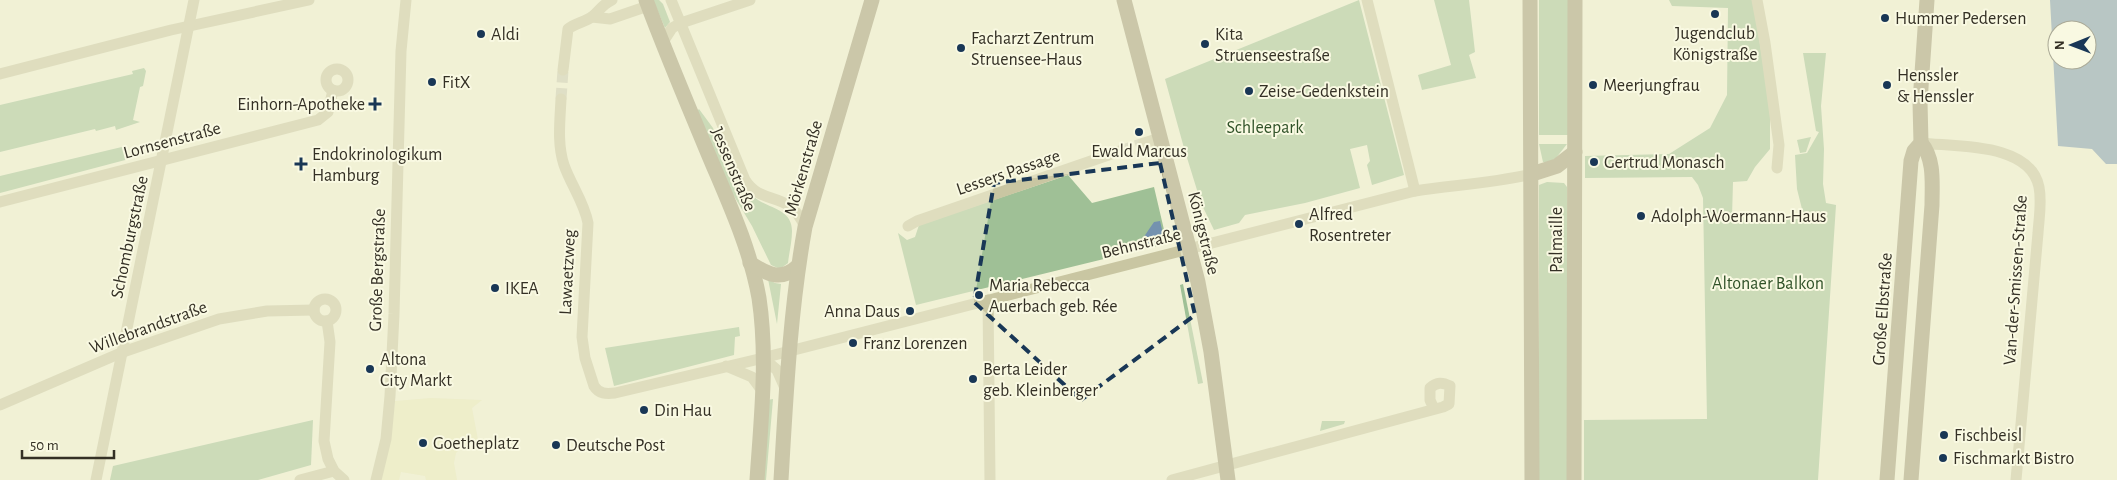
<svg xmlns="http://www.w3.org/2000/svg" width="2117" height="480" viewBox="0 0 2117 480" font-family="'Alegreya Sans',sans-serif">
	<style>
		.green { fill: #9fc096 }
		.plaza { fill: #eaeabc }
		.water { fill: #7492af; fill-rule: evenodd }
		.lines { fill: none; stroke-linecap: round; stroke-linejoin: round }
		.street-tunnel { stroke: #cbcab3; stroke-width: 11; stroke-dasharray: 11 5.5; stroke-linecap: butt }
		.street { stroke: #c9c6a2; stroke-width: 11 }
		.secondary { stroke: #9d9574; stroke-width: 15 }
		.marked { fill: none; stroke: #193756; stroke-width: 4; stroke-dasharray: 10 6; stroke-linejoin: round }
		.poi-dot { fill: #193756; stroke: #f9f9e2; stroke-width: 2 }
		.labels { text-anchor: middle; stroke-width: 4; stroke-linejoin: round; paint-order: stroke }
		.poi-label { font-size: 18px; fill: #343025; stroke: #f9f9e2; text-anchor: start }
		.park-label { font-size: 18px; fill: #305228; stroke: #f9f9e2 }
		.street-label { font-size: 18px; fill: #343025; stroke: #f9f9e2 }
	</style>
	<rect width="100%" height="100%" fill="#f1f1d6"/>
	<!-- green -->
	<g class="green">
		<path d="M653,0h6l4,4 7,18 -5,6z"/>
		<path d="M1359,0l45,175 -32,10 -5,-20 3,-4 -3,-16 -17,4 10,39 -55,15 -60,12 -6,8 -25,7 -13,-27 -17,-55 -19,-69z"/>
		<path d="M1434,0h35l6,52 -6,3 7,23 -54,12 -4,-15 33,-10z"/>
		<rect x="1539" y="0" width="29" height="135"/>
		<path d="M1669,0h84l17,107v42l-15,18 -8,14 -14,1 -1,35h58v4l14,-4 -7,-28 -2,-34 12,-2 12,-21 -3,-1 -13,-78h23l-5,53 3,43 -1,35 3,19 10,2 -18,275h-234v-60l123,-1 -4,-221 -5,-13 -6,-8 -107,1v-22l84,-2 41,-26 17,-33 1,-87 -56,-2z"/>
		<path d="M144,68l2,3 -3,15 -3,1 -7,33 7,2 -24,8 -1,-4 -19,5 -1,-2 -95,23v-47l133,-31 -1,-3z"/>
		<path d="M699,109l14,19 20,45 4,-2c4,11 8,19 17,26 14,12 38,11 38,34 0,11 -3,22 -4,32l-8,6 -9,-4 -19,-39 -29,-48 -26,-67z"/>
		<path d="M1811,137l-5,15 -6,1 -3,-13z"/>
		<path d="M1539,144h28l-11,14 -8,5 -5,-1z"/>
		<path d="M126,146l3,13 -129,34v-17z"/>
		<path d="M1068,175l24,28 62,-16 11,47 -8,12 -241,59 -18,-72 9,7 8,-3 4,-12z"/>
		<path d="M1547,182l17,1 3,4v293h-28v-295z"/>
		<path d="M768,279l7,4 6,1 -4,40z"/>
		<path d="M1183,284l20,99 -5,1 -18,-99z"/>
		<path d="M739,327l1,9 -5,1 -1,18 -120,31 -9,-38z"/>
		<path d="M773,399l-7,81h-3l4,-80z"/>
		<path d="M313,420l-2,45 -53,15h-148l3,-14z"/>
		<path d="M1322,421h23l-1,3 -24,7z"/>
	</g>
	<!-- plaza -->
	<path class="plaza" d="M431,398l51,2 -10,8 7,37 -19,4 -4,4 -2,10 3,17h-31l-1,-4 -24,-4 -2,8h-18l9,-39 5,-40z"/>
	<!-- water -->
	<g class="water">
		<path d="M2050,0h67v164h-11l-14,-15 -34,-3zM2057,30h30v30h-30z"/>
		<path d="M1160,221l3,13 -7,11 -14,3 -1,-7 13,-19z"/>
	</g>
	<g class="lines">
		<!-- street-tunnel -->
		<g class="street-tunnel">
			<path d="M561,99l2,-29"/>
			<path d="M1120,151l24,-8"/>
		</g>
		<!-- street -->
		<g class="street">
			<path d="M671,0l74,180c17,27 44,9 60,47"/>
			<path d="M1367,0l48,191"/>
			<path d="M1757,0l8,43 14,102 -2,23"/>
			<path d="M592,17l18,2 38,-13"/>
			<path d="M663,42l9,-14 9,-5 69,-23"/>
			<circle cx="337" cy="80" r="11"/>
			<path d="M563,70l5,-41c7,-6 18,-7 25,-13 7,-6 10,-12 19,-16"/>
			<path d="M0,74l171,-44 138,-30"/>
			<path d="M561,99c-1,22 -4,45 3,66 7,20 20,37 24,58l-6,114 3,21 9,28c5,8 12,8 21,7l148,-35 652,-167c39,-6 79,-8 117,-17"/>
			<path d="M1144,143l16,-5"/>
			<path d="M1921,143c34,4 109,-1 118,44 3,15 0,31 -1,46l-22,247"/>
			<path d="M0,202l318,-82 10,-8 5,-22"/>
			<path d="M908,226l9,-5 203,-70"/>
			<circle cx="325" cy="310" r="11"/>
			<path d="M988,300l2,180"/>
			<path d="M327,321l3,21 -6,99 4,18 6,12 10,9"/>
			<path d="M763,358l14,12 8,18"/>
			<path d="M726,366l26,11 11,15"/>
			<path d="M0,405l123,-53 96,-33 48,-8 47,-1"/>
			<path d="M96,480l98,-480"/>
			<path d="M300,480l34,-9"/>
			<path d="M376,480l10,-41 4,-43 4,-82 7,-263 5,-51"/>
			<path d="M1172,480l271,-73 6,-3 1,-18c-8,-4 -13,-4 -20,2v12l4,9"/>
		</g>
		<!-- secondary -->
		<g class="secondary">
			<path d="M646,0c19,51 40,101 61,151 20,48 43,96 52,147 9,60 2,122 -2,182"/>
			<path d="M1124,0l74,282 13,70 17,128"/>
			<path d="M1530,0l2,480"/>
			<path d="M1532,174l25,-8 18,-14"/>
			<path d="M750,263c17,11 31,19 48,3"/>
			<path d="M781,480c5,-85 9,-170 24,-253l67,-227"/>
			<path d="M1574,480l1,-480"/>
			<path d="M1887,480l24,-319 3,-10 7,-8 -1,-41 7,-102"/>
			<path d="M1911,480l21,-275c0,-21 3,-46 -11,-62"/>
		</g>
	</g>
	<!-- marked area -->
	<path d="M0 0H2117V480H0ZM1160,163l35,152 -114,85 -107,-98 20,-119z" fill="#f1f1d6" fill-opacity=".55" fill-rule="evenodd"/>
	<path class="marked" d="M1160,163l35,152 -114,85 -107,-98 20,-119z"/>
	<!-- markers -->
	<g class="poi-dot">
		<circle cx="1715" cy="14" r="5"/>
		<circle cx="1885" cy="18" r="5"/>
		<circle cx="481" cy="34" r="5"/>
		<circle cx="1205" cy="44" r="5"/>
		<circle cx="961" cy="48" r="5"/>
		<circle cx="432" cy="82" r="5"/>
		<circle cx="1593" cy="85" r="5"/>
		<circle cx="1887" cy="85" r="5"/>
		<circle cx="1249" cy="91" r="5"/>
		<path d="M372.5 96.5h5v5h5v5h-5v5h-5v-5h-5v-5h5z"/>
		<circle cx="1139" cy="132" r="5"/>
		<circle cx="1594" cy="162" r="5"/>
		<path d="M298.5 156.5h5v5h5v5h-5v5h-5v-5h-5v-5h5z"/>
		<circle cx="1641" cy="216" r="5"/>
		<circle cx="1299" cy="224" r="5"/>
		<circle cx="495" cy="288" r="5"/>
		<circle cx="979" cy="295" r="5"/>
		<circle cx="910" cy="311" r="5"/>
		<circle cx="853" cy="343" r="5"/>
		<circle cx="370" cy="369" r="5"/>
		<circle cx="973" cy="379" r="5"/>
		<circle cx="644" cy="410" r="5"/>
		<circle cx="1944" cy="435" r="5"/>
		<circle cx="423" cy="443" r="5"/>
		<circle cx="556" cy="445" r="5"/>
		<circle cx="1943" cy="458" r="5"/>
	</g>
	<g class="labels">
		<!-- poi labels -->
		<g class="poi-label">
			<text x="1895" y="24">Hummer Pedersen</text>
			<text x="1715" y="39" text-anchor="middle">Jugendclub<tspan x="1715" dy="21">Königstraße</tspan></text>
			<text x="491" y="40">Aldi</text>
			<text x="1215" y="40">Kita<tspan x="1215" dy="21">Struenseestraße</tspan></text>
			<text x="971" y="44">Facharzt Zentrum<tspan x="971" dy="21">Struensee-Haus</tspan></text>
			<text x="1897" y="81">Henssler<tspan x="1897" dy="21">&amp; Henssler</tspan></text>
			<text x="442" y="88">FitX</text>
			<text x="1603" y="91">Meerjungfrau</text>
			<text x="1259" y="97">Zeise-Gedenkstein</text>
			<text x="365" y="110" text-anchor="end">Einhorn-Apotheke</text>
			<text x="1139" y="157" text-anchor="middle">Ewald Marcus</text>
			<text x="312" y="160">Endokrinologikum<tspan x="312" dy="21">Hamburg</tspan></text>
			<text x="1604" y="168">Gertrud Monasch</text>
			<text x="1309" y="220">Alfred<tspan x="1309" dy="21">Rosentreter</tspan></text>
			<text x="1651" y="222">Adolph-Woermann-Haus</text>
			<text x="989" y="291">Maria Rebecca<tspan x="989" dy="21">Auerbach geb. Rée</tspan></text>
			<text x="505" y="294">IKEA</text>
			<text x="900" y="317" text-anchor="end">Anna Daus</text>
			<text x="863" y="349">Franz Lorenzen</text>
			<text x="380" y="365">Altona<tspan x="380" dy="21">City Markt</tspan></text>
			<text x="983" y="375">Berta Leider<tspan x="983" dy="21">geb. Kleinberger</tspan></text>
			<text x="654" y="416">Din Hau</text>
			<text x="1954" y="441">Fischbeisl</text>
			<text x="433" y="449">Goetheplatz</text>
			<text x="566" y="451">Deutsche Post</text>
			<text x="1953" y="464">Fischmarkt Bistro</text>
		</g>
		<!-- park labels -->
		<g class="park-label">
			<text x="1265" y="133">Schleepark</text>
			<text x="1768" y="289">Altonaer Balkon</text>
		</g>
		<!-- street labels -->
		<g class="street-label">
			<text transform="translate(172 140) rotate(-15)" y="6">Lornsenstraße</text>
			<text transform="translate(803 168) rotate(-74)" y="6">Mörkenstraße</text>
			<text transform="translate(734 169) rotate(67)" y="6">Jessenstraße</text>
			<text transform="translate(1008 172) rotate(-19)" y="6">Lessers Passage</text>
			<text transform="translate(1204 233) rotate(76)" y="6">Königstraße</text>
			<text transform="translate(129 237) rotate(-78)" y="6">Schomburgstraße</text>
			<text transform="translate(1556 240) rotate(-90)" y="6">Palmaille</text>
			<text transform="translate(1141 243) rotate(-14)" y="6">Behnstraße</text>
			<text transform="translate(377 270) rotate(-88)" y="6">Große Bergstraße</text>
			<text transform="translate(567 272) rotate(-87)" y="6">Lawaetzweg</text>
			<text transform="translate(2015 280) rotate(-86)" y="6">Van-der-Smissen-Straße</text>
			<text transform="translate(1882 309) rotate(-86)" y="6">Große Elbstraße</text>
			<text transform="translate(148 327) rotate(-20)" y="6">Willebrandstraße</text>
		</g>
	</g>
	<!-- north arrow -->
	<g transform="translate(2072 45) rotate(269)"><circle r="24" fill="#f9f9e2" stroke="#aaa996"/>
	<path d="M0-4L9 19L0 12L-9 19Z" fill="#193756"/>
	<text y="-8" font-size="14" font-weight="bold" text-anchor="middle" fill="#343025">N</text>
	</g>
	<!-- scale -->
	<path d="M22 450v8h92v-8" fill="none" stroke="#343025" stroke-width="2.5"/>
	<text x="30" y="450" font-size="15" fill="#343025" stroke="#f9f9e2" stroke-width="4" paint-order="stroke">50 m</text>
</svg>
